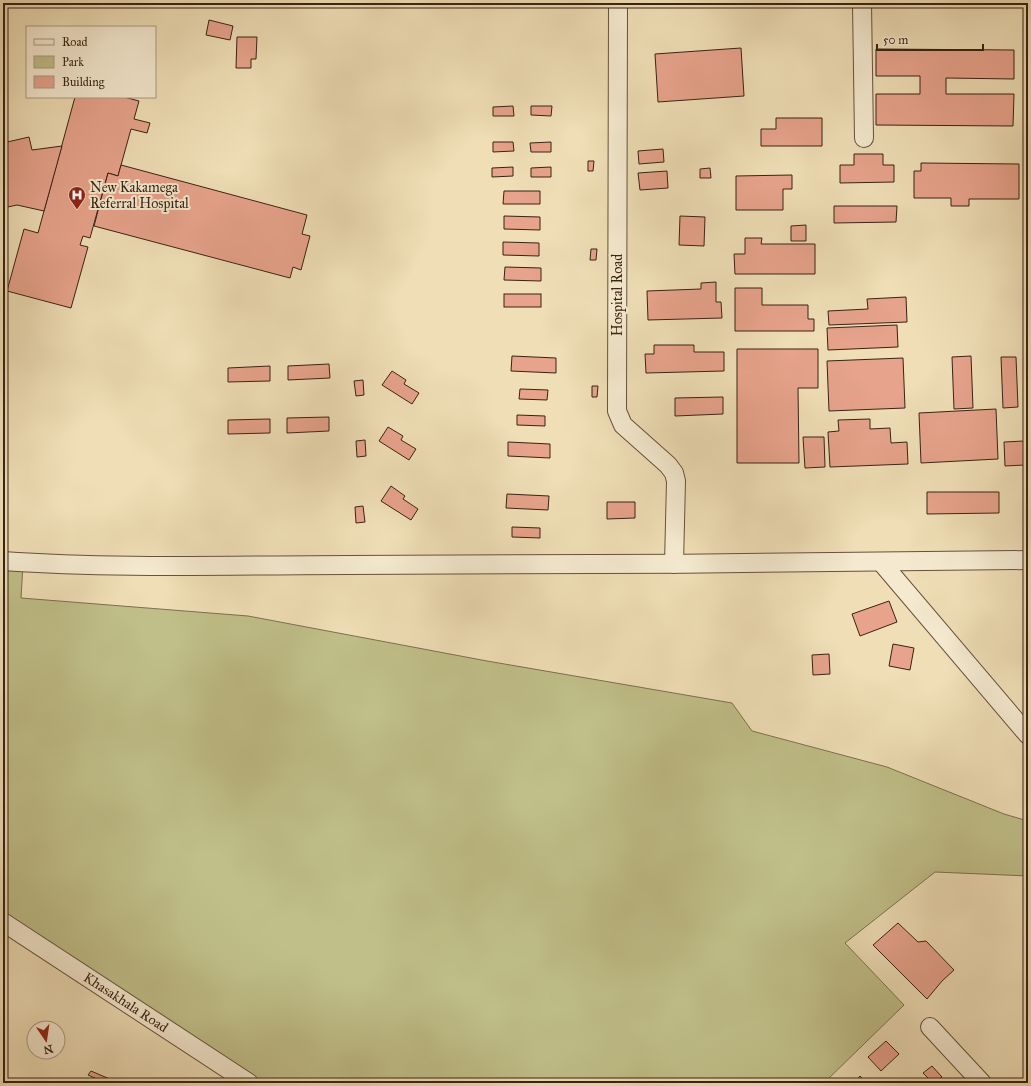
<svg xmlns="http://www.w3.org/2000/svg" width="1031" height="1086" viewBox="0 0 1031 1086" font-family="'IM FELL Great Primer',serif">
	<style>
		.green { fill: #c0bf89; stroke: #7d704e }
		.building { fill: #e7a38c; stroke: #3a2213 }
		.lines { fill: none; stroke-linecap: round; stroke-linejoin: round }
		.minor-casing { stroke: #67513c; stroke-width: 20 }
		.minor { stroke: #f5ead0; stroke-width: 18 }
		.labels { text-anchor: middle; stroke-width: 4; stroke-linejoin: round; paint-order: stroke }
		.poi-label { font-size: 14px; fill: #3a2213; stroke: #f5ead0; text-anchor: start }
		.street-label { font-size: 14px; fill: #3a2213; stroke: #f5ead0 }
	</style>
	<rect width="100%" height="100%" fill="#efdeb6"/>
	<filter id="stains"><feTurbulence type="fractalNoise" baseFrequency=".005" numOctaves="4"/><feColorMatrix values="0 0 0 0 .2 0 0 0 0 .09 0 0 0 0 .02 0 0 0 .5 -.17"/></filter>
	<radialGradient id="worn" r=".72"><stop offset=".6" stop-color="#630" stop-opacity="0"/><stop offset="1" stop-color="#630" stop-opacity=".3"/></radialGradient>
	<!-- green -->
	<path class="green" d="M3,562l20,2 -2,34 227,18 239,45 245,42 20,28 135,36 117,47 24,7v55l-93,-4 -90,71 59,62 -80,78h-569l-252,-160z"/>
	<!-- building -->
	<g class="building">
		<path d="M209,20l24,6 -3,14 -24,-5z"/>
		<path d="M237,37h20l-1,22h-5v9h-15z"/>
		<path d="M741,48l3,48 -86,6 -3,-48z"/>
		<path d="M876,49l138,1v29l-68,-1v16h68l-1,32 -137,-1v-31h44v-18h-44z"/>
		<path d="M75,97h49l15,4 -5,18 16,4 -3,10 -16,-4 -13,47 -10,-3 -18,65 -7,-2 -3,9 8,2 -17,61 -64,-17 17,-62 14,4z"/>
		<path d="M513,106l1,10h-21v-9z"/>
		<path d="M531,106h21l-1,10 -20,-1z"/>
		<path d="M776,118h46v28h-61v-17h15z"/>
		<path d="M29,137l3,13 30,-4 -18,65 -27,-6 -14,3v-65z"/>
		<path d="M493,142h20l1,9 -21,1z"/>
		<path d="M551,142v10h-20l-1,-9z"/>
		<path d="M663,149l1,13 -25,2 -1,-13z"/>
		<path d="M854,154h29v11h11v17l-54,1v-18h14z"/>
		<path d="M588,161h6l-1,10h-5z"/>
		<path d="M921,163l98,1v35h-50v7h-18v-8h-37v-27h7z"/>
		<path d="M121,165l186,50 -5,19 8,2 -9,34 -8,-3 -3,11 -196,-52 14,-53 10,3z"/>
		<path d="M513,167v9l-21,1v-9z"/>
		<path d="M551,167v10h-20v-9z"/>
		<path d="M710,168l1,10h-11v-9z"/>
		<path d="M667,171l1,17 -28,2 -2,-17z"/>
		<path d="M792,175v14h-9v21h-47v-34z"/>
		<path d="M504,191h36v13h-37z"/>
		<path d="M834,206h63l-1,16 -62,1z"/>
		<path d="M504,216l36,1v13l-36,-1z"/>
		<path d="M680,216l25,1 -1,29 -25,-1z"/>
		<path d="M806,225v16h-15v-15z"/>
		<path d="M745,238h17l-1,6h54v30h-80l-1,-20h11z"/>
		<path d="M503,242l36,1v13l-36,-1z"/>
		<path d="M591,249h6l-1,11h-6z"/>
		<path d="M505,267l36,1v13l-37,-1z"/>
		<path d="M716,282v20h5l1,16 -74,2 -1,-29 54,-2v-6z"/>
		<path d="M735,288h27v17h46v14h6v12h-79z"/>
		<rect x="504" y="294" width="37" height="13"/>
		<path d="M906,297l1,25 -78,3 -1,-14 40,-2 -1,-10z"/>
		<path d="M897,325l1,22 -70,3 -1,-22z"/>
		<path d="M654,345h40v7h30v19l-78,2 -1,-19h9z"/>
		<path d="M737,349h81v39h-20l1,75h-62z"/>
		<path d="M512,356l44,2v15l-45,-2z"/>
		<path d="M971,356l2,52 -19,1 -2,-52z"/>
		<path d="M1001,357h15l2,50 -15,1z"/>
		<path d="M903,358l2,50 -76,3 -2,-50z"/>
		<path d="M329,364l1,14 -42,2v-14z"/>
		<path d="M270,366v15l-42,1v-14z"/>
		<path d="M392,371l14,9 -2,4 15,9 -7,11 -30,-19z"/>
		<path d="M363,380l1,15 -8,1 -2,-15z"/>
		<path d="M592,386h6l-1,11h-5z"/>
		<path d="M520,389l28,1 -1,10 -28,-1z"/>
		<path d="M723,397v17l-48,2v-18z"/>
		<path d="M996,409l2,50 -77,4 -2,-50z"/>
		<path d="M517,415l28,1v10l-28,-1z"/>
		<path d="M329,417v14l-42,2v-15z"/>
		<path d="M270,419v14l-42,1v-14z"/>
		<path d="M870,419v10l20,-1 1,15 16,-1 1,22 -78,3 -2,-35 11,-1 -1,-11z"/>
		<path d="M388,427l15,9 -2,4 15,9 -7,11 -30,-19z"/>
		<path d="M803,437h21l1,30 -20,1z"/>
		<path d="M365,440l1,16 -9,1 -1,-16z"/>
		<path d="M1024,441l1,24 -20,1 -1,-24z"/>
		<path d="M508,442l42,2v14l-42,-2z"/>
		<path d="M391,486l14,10 -2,3 15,10 -7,11 -30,-19z"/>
		<path d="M927,492h72v21l-72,1z"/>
		<path d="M507,494l42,2 -1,14 -42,-2z"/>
		<path d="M607,502h28v16l-28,1z"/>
		<path d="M363,506l2,16 -9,1 -1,-16z"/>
		<path d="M512,527l28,1v10l-28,-1z"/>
		<path d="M889,601l8,21 -37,14 -8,-22z"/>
		<path d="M893,644l21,4 -4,22 -21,-4z"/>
		<path d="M829,654l1,20 -17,1 -1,-20z"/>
		<path d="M898,923l20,19 8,-1 28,29 -12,11 -15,18 -54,-54z"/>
		<path d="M886,1041l13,13 -18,17 -13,-14z"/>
		<path d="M932,1066l10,11 -9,6 -10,-10z"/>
		<path d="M91,1071l28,12h-13l-18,-8z"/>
		<path d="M860,1076l7,7h-12z"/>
	</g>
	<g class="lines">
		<defs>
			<g id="minor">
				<path d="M618,3l-1,408 6,14 45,40 6,8 2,8 -2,83"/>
				<path d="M862,3l2,135"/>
				<path d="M3,561c115,8 230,4 345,4 227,0 453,-2 680,-5"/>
				<path d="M881,562l147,173"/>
				<path d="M3,922l246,161"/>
				<path d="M930,1027l52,56"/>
			</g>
		</defs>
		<!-- minor casing -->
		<use href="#minor" class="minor-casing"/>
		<!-- minor -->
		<use href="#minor" class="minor"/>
	</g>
	<!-- icons -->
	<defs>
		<symbol id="hospital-pin" viewBox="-11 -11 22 30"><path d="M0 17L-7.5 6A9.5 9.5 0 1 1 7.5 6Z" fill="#8f2418" stroke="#f5ead0"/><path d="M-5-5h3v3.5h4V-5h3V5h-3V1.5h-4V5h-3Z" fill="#fff"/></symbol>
	</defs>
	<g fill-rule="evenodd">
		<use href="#hospital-pin" x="67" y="185" width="20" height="27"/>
	</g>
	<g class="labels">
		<!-- poi labels -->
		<g class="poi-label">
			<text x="90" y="192">New Kakamega<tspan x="90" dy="16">Referral Hospital</tspan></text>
		</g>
		<!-- street labels -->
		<g class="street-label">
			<text transform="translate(617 295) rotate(-90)" y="5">Hospital Road</text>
			<text transform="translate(126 1002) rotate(33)" y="5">Khasakhala Road</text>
		</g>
	</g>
	<!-- margin -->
	<rect width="1031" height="1086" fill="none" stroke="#efdeb6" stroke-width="16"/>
	<rect x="4" y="4" width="1023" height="1078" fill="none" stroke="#3a2213" stroke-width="2"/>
	<rect x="8" y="8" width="1015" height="1070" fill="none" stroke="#3a2213"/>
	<!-- legend -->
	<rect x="26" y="26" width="130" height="72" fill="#f5ead0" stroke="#aa9a84"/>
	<rect x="34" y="39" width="20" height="6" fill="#f5ead0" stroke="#aa9a84"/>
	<text x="62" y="46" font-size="12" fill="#3a2213">Road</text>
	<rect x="34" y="56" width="20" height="12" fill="#c0bf89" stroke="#aa9a84"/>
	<text x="62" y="66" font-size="12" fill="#3a2213">Park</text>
	<rect x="34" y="76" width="20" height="12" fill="#e7a38c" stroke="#aa9a84"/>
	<text x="62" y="86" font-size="12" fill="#3a2213">Building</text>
	<!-- north arrow -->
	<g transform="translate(46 1040) rotate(167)"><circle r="19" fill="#f5ead0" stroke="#aa9a84"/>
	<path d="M0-3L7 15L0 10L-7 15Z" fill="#8f2418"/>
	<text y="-6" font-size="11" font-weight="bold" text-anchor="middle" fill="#3a2213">N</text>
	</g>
	<!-- scale -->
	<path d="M877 44v6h106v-6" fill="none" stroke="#3a2213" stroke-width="2"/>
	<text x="883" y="44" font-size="12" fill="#3a2213" stroke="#f5ead0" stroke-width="3" paint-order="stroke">50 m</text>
	<rect width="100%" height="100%" filter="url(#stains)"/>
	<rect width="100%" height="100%" fill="url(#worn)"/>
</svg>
